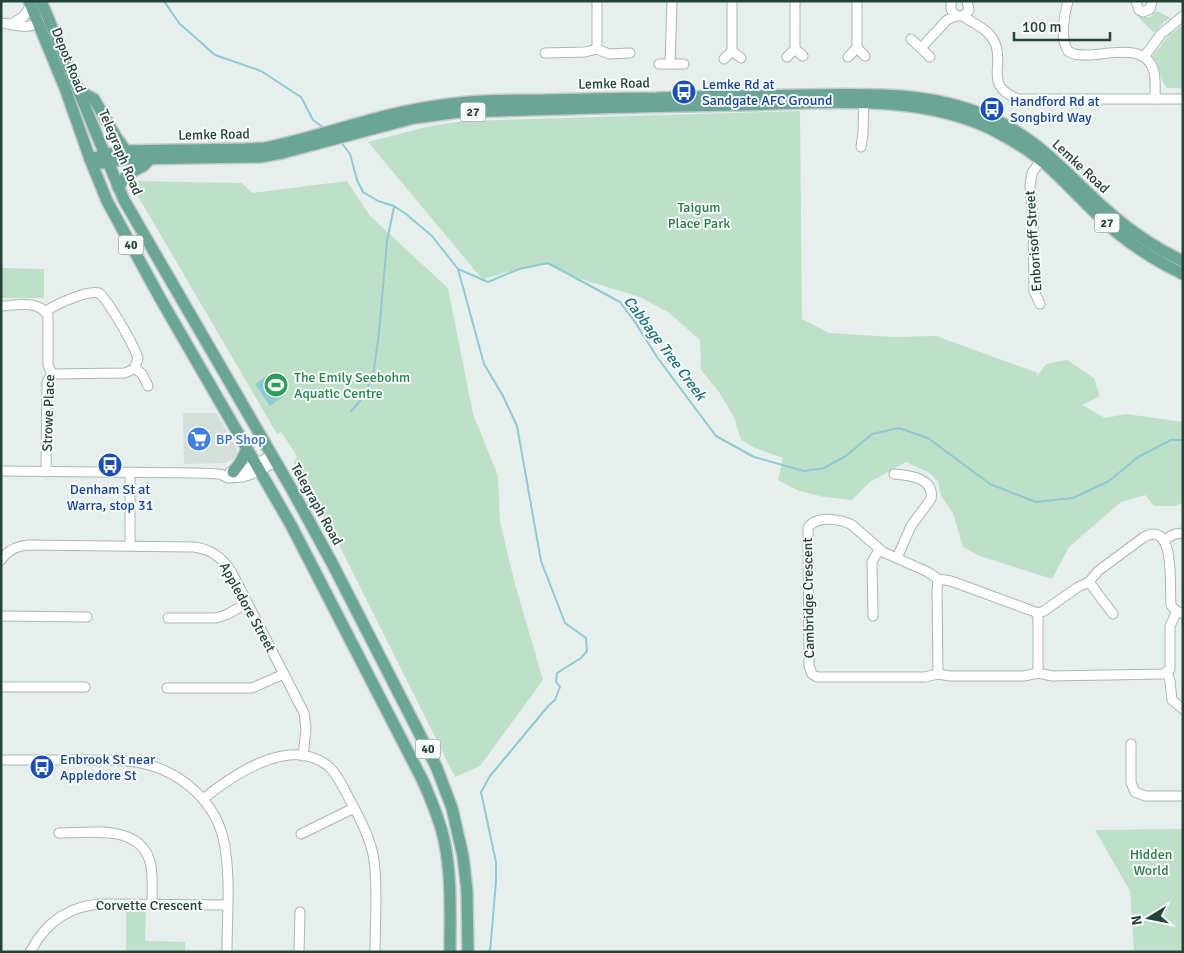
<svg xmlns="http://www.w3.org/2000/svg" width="1184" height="953" viewBox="0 0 1184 953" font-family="Signika,sans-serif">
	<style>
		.built { fill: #d4dfda }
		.green { fill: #bfe0c8 }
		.water { fill: #8ec9d4 }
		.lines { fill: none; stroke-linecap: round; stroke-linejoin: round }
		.stream { stroke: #8ec9d4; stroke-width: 2 }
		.minor-casing { stroke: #a8b8b2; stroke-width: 11 }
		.major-casing { stroke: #c2cac8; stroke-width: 14 }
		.minor { stroke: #fff; stroke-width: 9 }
		.major { stroke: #6aa596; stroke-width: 11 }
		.labels { text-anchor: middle; stroke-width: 4; stroke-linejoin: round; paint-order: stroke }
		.shield { fill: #f7fbf9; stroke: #637a73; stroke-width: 1 }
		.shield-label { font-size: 12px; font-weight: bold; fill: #24423a }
		.street-label { font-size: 14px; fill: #24423a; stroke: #f7fbf9 }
		.transit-label { font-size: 14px; fill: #164399; stroke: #f7fbf9; text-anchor: start }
		.park-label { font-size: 14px; fill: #2d7a4b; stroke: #f7fbf9 }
		.leisure-label { font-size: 14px; fill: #27864d; stroke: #f7fbf9; text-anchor: start }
		.shop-label { font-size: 14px; fill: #366cbe; stroke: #f7fbf9; text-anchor: start }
		.water-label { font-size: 15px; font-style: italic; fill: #1c6f80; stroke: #f7fbf9 }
	</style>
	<rect width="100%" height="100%" fill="#e6efeb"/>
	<!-- built -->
	<path class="built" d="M183,413h33l20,34 1,6 -3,6 -9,4 -41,1z"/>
	<!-- green -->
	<g class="green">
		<path d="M1157,11l14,7 -7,4 -10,11 -16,-16h12z"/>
		<path d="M1183,25v63h-16c-8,-10 -6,-22 -15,-31l17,-22z"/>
		<path d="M800,111l2,208 27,14 65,4 42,-1 102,37 -2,5 10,-14 21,-4 27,18 6,18 -18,9 23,13 21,-4 57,8v81l-8,3h-21l-9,-11 -24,7 -52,45 -17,32 -72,-23 -17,-9 -10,-34 -12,-17 -3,-15 -10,-9 -22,-10 -36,20 -18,18 -28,-3 -25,-6 -21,-11 5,-22 -28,-10 -14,-8 -7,-23 -15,-25 -18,-22 -1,-30 -32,-28 -28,-15 -59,-18 -33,-14h-14l-52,14 -114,-137 58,-15 38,-6z"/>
		<path d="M134,181l108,2 10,10 95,-12 23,35 78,72 25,126 25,62 2,46 15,62 28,96 -63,86 -25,11 -119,-238 -42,-76 3,-7 -16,-24 -4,2 -145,-248z"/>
		<path d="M1,268l43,1v29h-43z"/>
		<path d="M1183,829v123h-49l-4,-61 -35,-61z"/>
		<path d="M126,912h20l-1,29 40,1v10h-59z"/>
	</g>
	<!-- water -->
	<path class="water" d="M270,374l15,21 -15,11 -15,-22z"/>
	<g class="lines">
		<!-- stream -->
		<g class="stream">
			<path d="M164,1l15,22 36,32 46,16 40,26 12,23 11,8"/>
			<path d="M341,142l9,12 7,26 6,12 15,9 16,5 12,8 26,22 26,33 30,13 31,-13 29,-6 72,39 15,20 22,35 59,79 38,21 50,14 20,-3 22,-12 26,-22 27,-6 29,10 62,46 46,18 37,-4 36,-17 29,-24 33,-17h12"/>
			<path d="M458,269l26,95 19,32 14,30 24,135 24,62 21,15 1,13 -6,7 -24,15 -1,9 4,5 -5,13 -6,5 -59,71 -9,16 15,70v19l-6,71"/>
			<path d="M351,411l9,-10 13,-24 6,-44 8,-92 7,-34"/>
		</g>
		<defs>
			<g id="minor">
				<path d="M597,1v48l12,5 21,-1"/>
				<path d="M732,1v50"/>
				<path d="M795,1v48"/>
				<path d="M857,1v47"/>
				<path d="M952,1c-5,13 9,21 17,9l-2,-9"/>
				<path d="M1068,1c-4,14 -8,38 0,50 7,5 14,4 22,4 21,-1 57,-12 64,17 2,9 1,18 1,27"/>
				<path d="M1136,1l3,9 4,2 7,-3 2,-8"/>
				<path d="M963,16c11,8 26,13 32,27 10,23 -12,42 23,56h165"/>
				<path d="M1,23c13,1 31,9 39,-4"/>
				<path d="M11,24l12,-7 8,-11"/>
				<path d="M911,39l19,18"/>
				<path d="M921,48l26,-28 9,-4"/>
				<path d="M545,53l40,-1 12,-3"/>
				<path d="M787,57l8,-8 8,7"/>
				<path d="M848,57l9,-9 8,8"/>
				<path d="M1144,57l17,-23 22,-18"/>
				<path d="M724,59l8,-8 9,7"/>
				<path d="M659,64h25"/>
				<path d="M670,64l2,-63"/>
				<path d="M861,147l2,-14 1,-36"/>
				<path d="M1040,304l-6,-13 -1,-73 -3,-33 2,-12 11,-16"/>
				<path d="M1,306c16,-1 39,-6 47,10v49l4,9 -5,8 -1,90"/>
				<path d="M45,312c11,-8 42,-22 54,-19 9,7 37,55 39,66l-4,10 -9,4 -73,1"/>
				<path d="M135,368l7,6 6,12"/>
				<path d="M1,471l196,2 23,1 8,4 15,-1 17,-6 16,-10"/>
				<path d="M230,472l17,-3 25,-14"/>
				<path d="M894,474c15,1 41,4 37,25l-20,27 -14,32"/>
				<path d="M1163,540l12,-6 8,-1"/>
				<path d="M130,546v-74"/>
				<path d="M1,560c7,-10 15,-14 27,-15l166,2c16,2 28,10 37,24l73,142 2,16 -3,27"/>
				<path d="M1089,582l24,32"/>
				<path d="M1177,611l-7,15v43l-7,5 -111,2 -14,-3 -14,3h-74l-12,-2 -13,3h-108l-5,-3 -3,-8 -1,-138c8,-13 33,-9 44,-3l31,27 45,20 10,7 13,2 87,32 6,-2 34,-24 11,-5 9,-11 46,-34c33,-18 25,54 27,68l4,5 8,4"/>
				<path d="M1038,613v60"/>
				<path d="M1,616l86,1"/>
				<path d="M873,616l-1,-54 7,-12"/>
				<path d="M168,618h48l12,-4 19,-11"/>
				<path d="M1167,672l3,9 2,19 11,9"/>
				<path d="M938,674l-1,-83 1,-12"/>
				<path d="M1,687h84"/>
				<path d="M167,688h85l32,-14"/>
				<path d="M1131,744v39l4,9 10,4h38"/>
				<path d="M1,760c29,0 58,0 87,0 18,1 36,-1 53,3 40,8 75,39 83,79 7,35 3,74 3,110"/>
				<path d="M203,799c30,-24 85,-63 124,-34 11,9 16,23 23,35 10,19 21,39 24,60 4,30 1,62 1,92"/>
				<path d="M59,833c32,0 84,-10 92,33 2,12 1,26 1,39"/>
				<path d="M301,834l53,-26"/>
				<path d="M30,952c16,-30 39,-47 73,-48l124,1"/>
				<path d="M299,952l1,-40"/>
			</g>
			<g id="major">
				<path d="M29,1l36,87 25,71 17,42 53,97 131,227 132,256c8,19 17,39 21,59 8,36 6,75 6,112"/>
				<path d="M41,1l83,199 167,288 41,75 104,203 16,42 11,48 4,35 1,61"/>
				<path d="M79,91l15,8 22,38 10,14"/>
				<path d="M90,159l30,-8 124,-2 21,-1c58,-12 113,-34 171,-42 36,-6 72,-6 108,-6 37,-1 75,-2 113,-2 49,-2 98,-2 147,-3 62,-1 124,-4 183,21 48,20 78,56 115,90 24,22 51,41 81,55"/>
				<path d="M101,163l26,-4 133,-2 22,-4 132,-35 46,-6c93,-3 187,-6 281,-7 81,-2 175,-12 250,24 22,11 43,24 61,41 23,21 43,45 68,65 19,15 40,28 63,39"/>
				<path d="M118,187l10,-13 15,-8 7,-7"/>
				<path d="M233,472l7,-9 7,-14"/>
			</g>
		</defs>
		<!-- minor casing -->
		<use href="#minor" class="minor-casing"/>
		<!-- major casing -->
		<use href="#major" class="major-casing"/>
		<!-- minor -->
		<use href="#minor" class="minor"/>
		<!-- major -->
		<use href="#major" class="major"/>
	</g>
	<!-- icons -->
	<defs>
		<symbol id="bus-disc" viewBox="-11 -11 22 22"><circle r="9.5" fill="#1a4fb4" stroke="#f7fbf9"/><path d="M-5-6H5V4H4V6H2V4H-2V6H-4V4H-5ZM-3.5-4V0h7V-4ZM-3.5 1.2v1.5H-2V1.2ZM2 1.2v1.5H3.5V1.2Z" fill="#fff"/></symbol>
		<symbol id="stadium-disc" viewBox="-11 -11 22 22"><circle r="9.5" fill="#2e9e5b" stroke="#f7fbf9"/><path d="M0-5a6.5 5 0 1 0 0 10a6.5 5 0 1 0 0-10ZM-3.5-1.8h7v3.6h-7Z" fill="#fff"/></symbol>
		<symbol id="supermarket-disc" viewBox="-11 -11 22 22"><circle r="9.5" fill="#3f7fe0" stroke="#f7fbf9"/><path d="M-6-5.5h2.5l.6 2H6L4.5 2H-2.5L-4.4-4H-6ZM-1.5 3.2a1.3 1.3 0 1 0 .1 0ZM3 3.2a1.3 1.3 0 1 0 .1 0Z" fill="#fff"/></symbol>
	</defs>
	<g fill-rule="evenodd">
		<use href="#bus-disc" x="670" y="78" width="28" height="28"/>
		<use href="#bus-disc" x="978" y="95" width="28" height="28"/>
		<use href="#stadium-disc" x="262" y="371" width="28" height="28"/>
		<use href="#supermarket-disc" x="185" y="425" width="28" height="28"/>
		<use href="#bus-disc" x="96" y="451" width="28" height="28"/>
		<use href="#bus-disc" x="28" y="753" width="28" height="28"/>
	</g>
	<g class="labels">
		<!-- shield labels -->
		<g class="shield">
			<rect x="460.5" y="102.5" width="25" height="19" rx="4"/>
			<rect x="1094.5" y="213.5" width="25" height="19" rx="4"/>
			<rect x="118.5" y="235.5" width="25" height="19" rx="4"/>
			<rect x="415.5" y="739.5" width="25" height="19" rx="4"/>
		</g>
		<g class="shield-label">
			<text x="473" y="116">27</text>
			<text x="1107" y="227">27</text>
			<text x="131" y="249">40</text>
			<text x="428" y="753">40</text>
		</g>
		<!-- street labels -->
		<g class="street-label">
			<text transform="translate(69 60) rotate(68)" y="5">Depot Road</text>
			<text transform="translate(614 83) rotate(-1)" y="5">Lemke Road</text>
			<text transform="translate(214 134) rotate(-1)" y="5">Lemke Road</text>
			<text transform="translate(121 152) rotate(67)" y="5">Telegraph Road</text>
			<text transform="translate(1081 166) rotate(43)" y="5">Lemke Road</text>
			<text transform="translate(1033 241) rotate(-94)" y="5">Enborisoff Street</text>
			<text transform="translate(48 413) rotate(-88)" y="5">Strowe Place</text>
			<text transform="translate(317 504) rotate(61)" y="5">Telegraph Road</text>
			<text transform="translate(808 598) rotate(-91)" y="5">Cambridge Crescent</text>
			<text transform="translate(248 607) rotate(61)" y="5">Appledore Street</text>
			<text x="149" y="910">Corvette Crescent</text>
		</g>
		<!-- transit labels -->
		<g class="transit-label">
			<text x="702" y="89">Lemke Rd at<tspan x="702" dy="16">Sandgate AFC Ground</tspan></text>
			<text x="1010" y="106">Handford Rd at<tspan x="1010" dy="16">Songbird Way</tspan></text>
			<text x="110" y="494" text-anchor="middle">Denham St at<tspan x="110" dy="16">Warra, stop 31</tspan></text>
			<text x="60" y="764">Enbrook St near<tspan x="60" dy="16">Appledore St</tspan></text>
		</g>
		<!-- park labels -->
		<g class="park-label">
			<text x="699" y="212">Taigum<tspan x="699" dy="16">Place Park</tspan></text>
			<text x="1151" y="859">Hidden<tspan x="1151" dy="16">World</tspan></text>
		</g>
		<!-- leisure labels -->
		<g class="leisure-label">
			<text x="294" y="382">The Emily Seebohm<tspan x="294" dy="16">Aquatic Centre</tspan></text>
		</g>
		<!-- shop labels -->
		<g class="shop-label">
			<text x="216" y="444">BP Shop</text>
		</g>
		<!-- water labels -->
		<g class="water-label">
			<text transform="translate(665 348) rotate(53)" y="5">Cabbage Tree Creek</text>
		</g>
	</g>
	<!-- border -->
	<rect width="1184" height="953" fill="none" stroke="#24423a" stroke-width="5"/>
	<!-- north arrow -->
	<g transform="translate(1149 918) rotate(260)" stroke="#f7fbf9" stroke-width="4" paint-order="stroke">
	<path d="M0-4L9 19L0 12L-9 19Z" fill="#24423a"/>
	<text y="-8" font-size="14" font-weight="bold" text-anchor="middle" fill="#24423a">N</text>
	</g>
	<!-- scale -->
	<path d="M1014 32v8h96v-8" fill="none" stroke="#24423a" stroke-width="2.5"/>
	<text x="1022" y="32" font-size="15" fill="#24423a" stroke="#f7fbf9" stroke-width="4" paint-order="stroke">100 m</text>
</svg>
